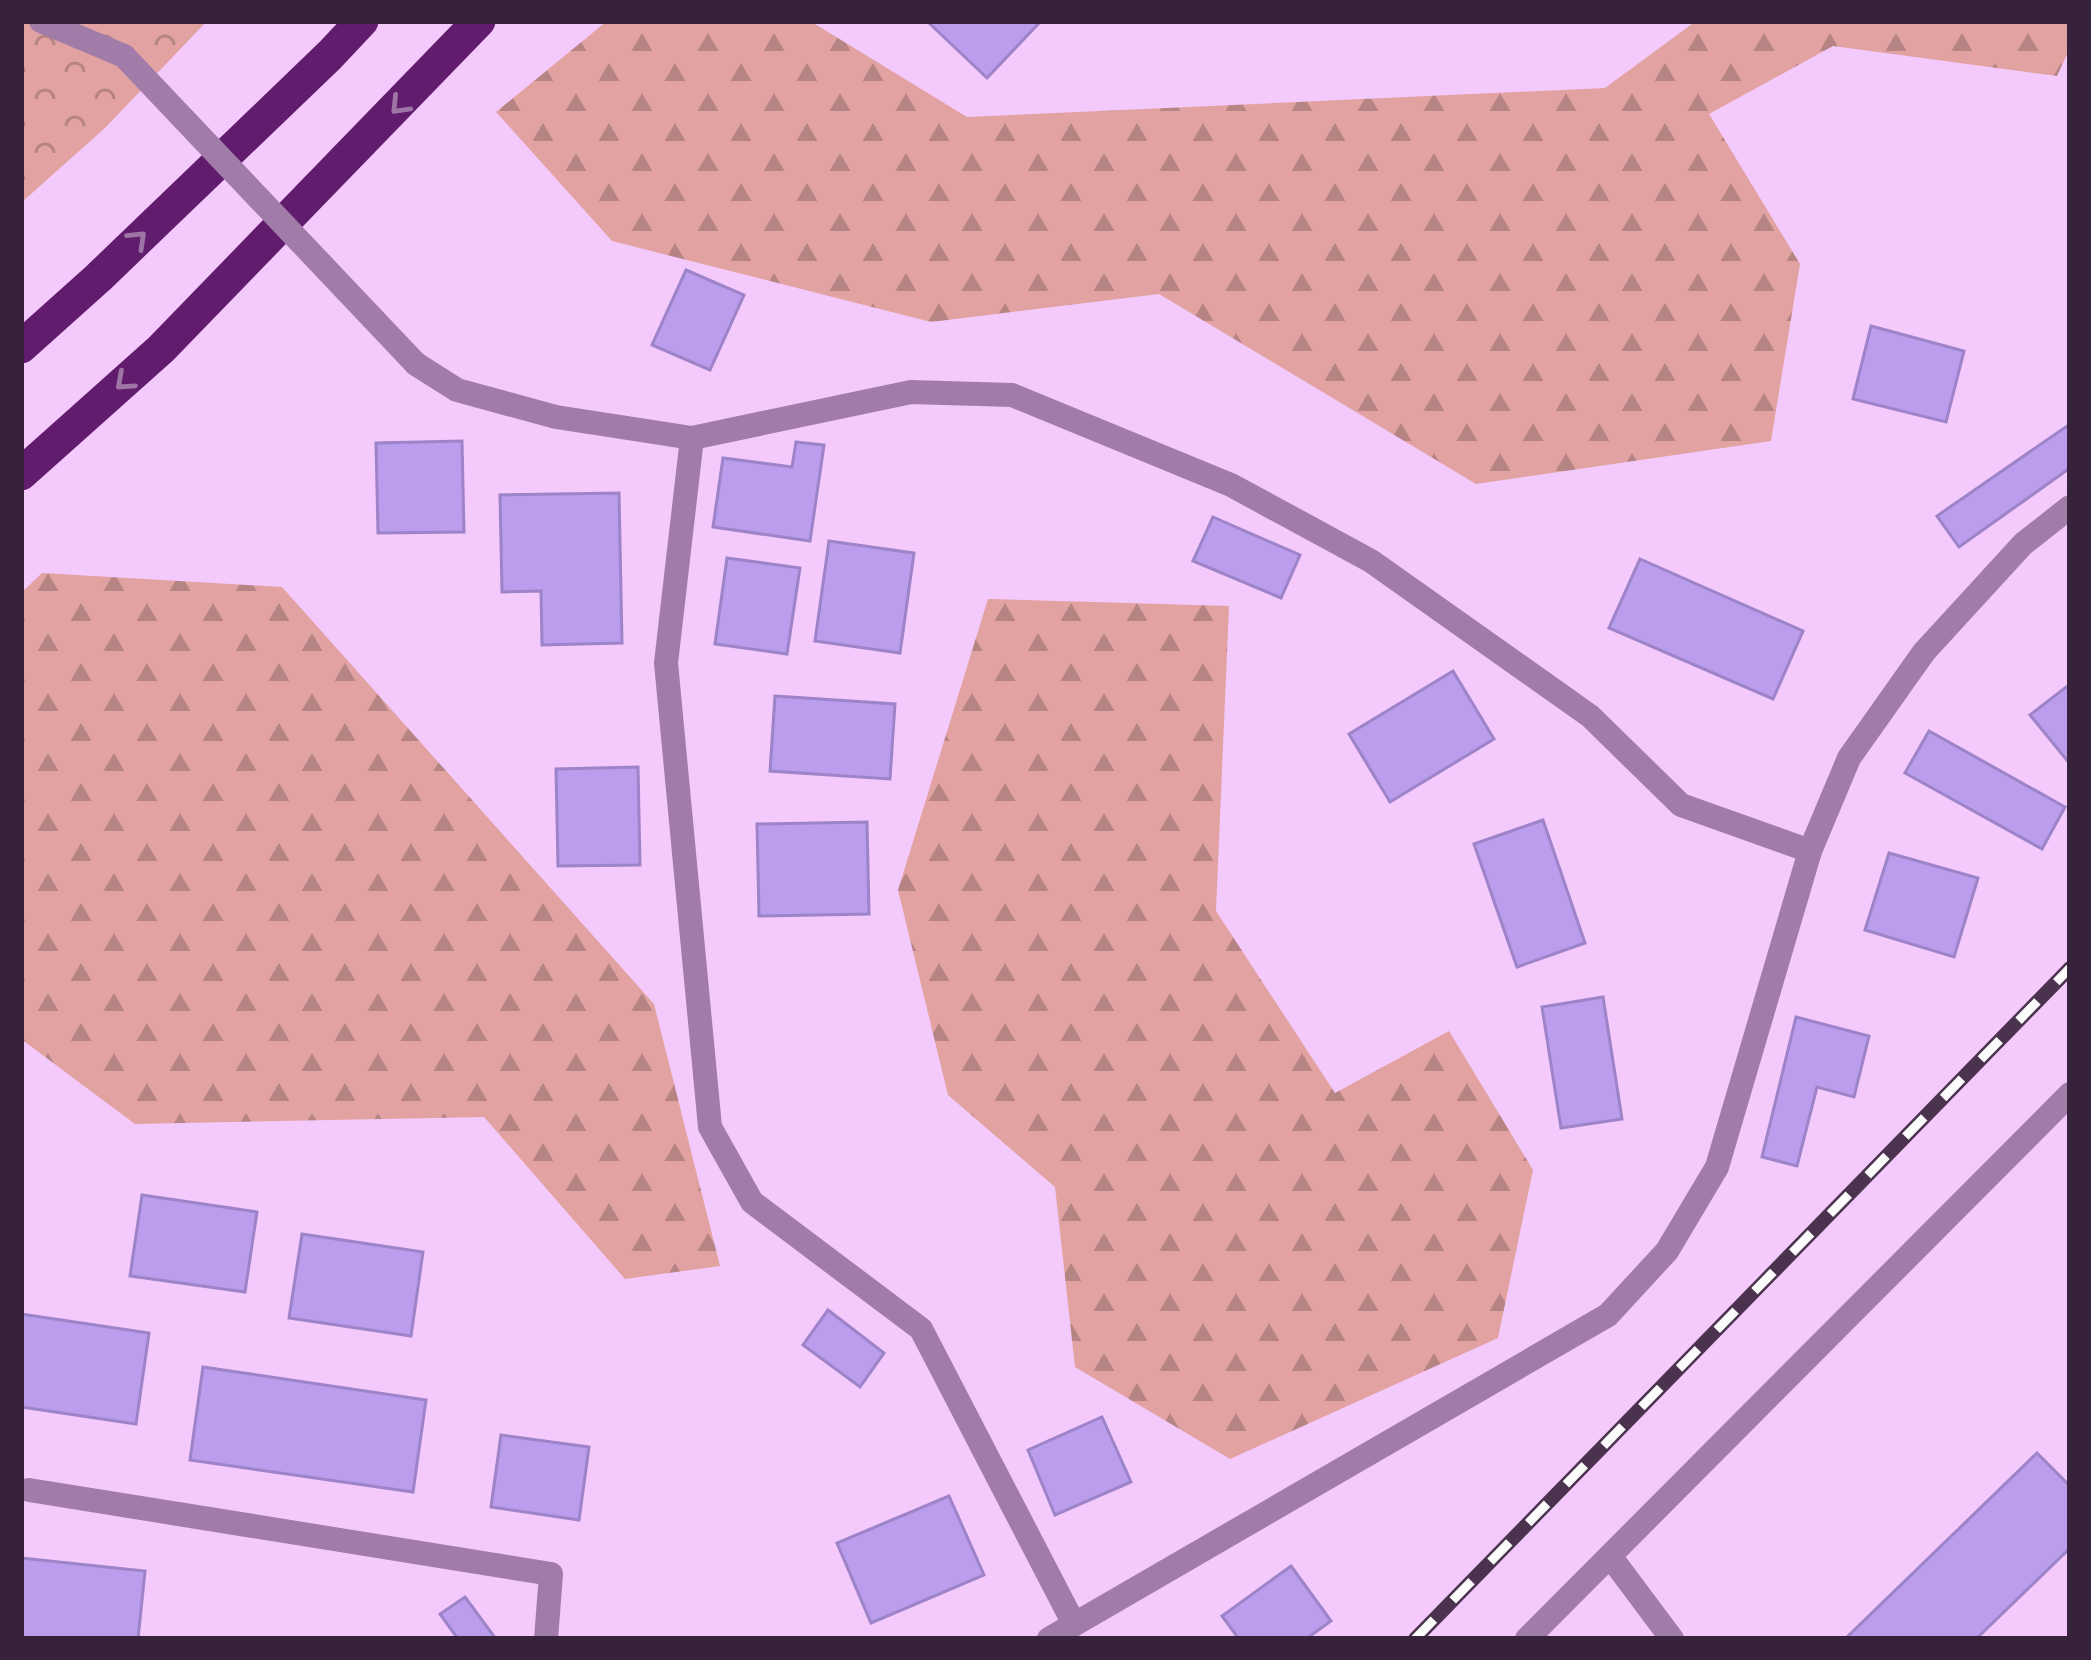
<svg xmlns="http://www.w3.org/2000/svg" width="2091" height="1660" viewBox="0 0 2091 1660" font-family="Raleway,sans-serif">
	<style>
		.forest { fill: url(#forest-firs) }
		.park { fill: url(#park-crowns) }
		.building { fill: #ba9dec; stroke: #9d83c8; stroke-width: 3 }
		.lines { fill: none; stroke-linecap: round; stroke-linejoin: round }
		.pedestrian { stroke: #a27ca9; stroke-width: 24 }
		.minor { stroke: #a27ca9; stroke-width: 24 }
		.tertiary { stroke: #a27ca9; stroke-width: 24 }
		.trunk { stroke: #611c6e; stroke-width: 33 }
		.rail-casing { stroke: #4b334f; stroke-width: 14 }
		.rail { stroke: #fbfbfb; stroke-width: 9; stroke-dasharray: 27; stroke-linecap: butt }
		.pedestrian-bridge { stroke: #a27ca9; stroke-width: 24 }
		.oneway { stroke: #9f75a6 }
	</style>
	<defs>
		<pattern id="forest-firs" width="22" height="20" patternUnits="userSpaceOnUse" patternTransform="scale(3)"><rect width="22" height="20" fill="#e1a2a1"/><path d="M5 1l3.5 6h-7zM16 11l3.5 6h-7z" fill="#b78484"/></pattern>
		<pattern id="park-crowns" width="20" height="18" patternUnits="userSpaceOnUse" patternTransform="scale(3)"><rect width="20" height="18" fill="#e1a2a1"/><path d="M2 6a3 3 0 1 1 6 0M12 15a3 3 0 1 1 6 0" fill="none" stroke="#b78484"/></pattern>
	</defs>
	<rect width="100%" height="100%" fill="#f4c9fc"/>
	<!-- forest -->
	<g class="forest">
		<path d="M607,21h203l157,96 638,-29 91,-67h374v27l-13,28 -224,-30 -124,68 91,150 -29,177 -295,43 -317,-190 -228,28 -319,-81 -116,-129z"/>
		<path d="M42,573l240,14 372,417 66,262 -95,13 -141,-162 -349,7 -114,-85v-446z"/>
		<path d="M988,599l241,7 -13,305 119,182 114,-62 84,139 -35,168 -268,121 -155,-92 -20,-180 -107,-92 -50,-205z"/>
	</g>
	<!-- park -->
	<path class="park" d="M21,21h186l-101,106 -85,76z"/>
	<!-- building -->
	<g class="building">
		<path d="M927,21h114l-54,57z"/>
		<path d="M686,270l58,25 -34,75 -58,-25z"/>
		<path d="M1871,326l93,25 -18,71 -93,-23z"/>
		<path d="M2070,424v44l-111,79 -22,-31z"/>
		<path d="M462,441l2,91 -86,1 -2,-90z"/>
		<path d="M796,442l28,3 -14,96 -97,-14 10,-69 69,9z"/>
		<path d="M619,493l3,150 -80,2 -1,-54 -39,1 -2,-97z"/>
		<path d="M1213,517l87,38 -19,43 -88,-37z"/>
		<path d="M829,541l85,12 -14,100 -85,-12z"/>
		<path d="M727,558l73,10 -13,86 -72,-10z"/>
		<path d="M1640,559l163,72 -30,68 -164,-71z"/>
		<path d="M1453,671l41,68 -104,63 -41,-68z"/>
		<path d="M2070,684v80l-40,-49z"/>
		<path d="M775,696l120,8 -5,75 -120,-8z"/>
		<path d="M1929,731l136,76 -23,42 -137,-76z"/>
		<path d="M638,767l2,98 -82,1 -2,-97z"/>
		<path d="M1543,820l42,123 -68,24 -43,-123z"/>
		<path d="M867,822l2,92 -110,2 -2,-92z"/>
		<path d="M1889,853l89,25 -24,79 -89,-27z"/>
		<path d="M1603,997l19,122 -61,9 -19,-121z"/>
		<path d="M1796,1017l73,19 -15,61 -37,-10 -20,79 -35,-9z"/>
		<path d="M142,1195l115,17 -12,80 -115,-16z"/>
		<path d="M302,1234l121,18 -12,84 -122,-18z"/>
		<path d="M828,1310l56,43 -24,34 -57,-42z"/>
		<path d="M21,1314l128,19 -13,91 -115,-17z"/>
		<path d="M203,1367l223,33 -13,92 -223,-32z"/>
		<path d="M1102,1417l29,65 -76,33 -27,-65z"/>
		<path d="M501,1435l88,12 -10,73 -88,-13z"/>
		<path d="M2037,1453l33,33v62l-94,91h-131z"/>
		<path d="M949,1496l35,79 -113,48 -34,-80z"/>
		<path d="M21,1558l124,13 -7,68h-117z"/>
		<path d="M1291,1566l40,55 -25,18h-67l-17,-23z"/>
		<path d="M465,1597l31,42h-38l-18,-25z"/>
	</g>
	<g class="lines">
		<!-- pedestrian -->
		<path class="pedestrian" d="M41,21l83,35"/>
		<!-- minor -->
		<g class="minor">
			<path d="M416,364l41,26 99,27 136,21 219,-46 101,3 219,90 140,76 219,155 91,89 129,46"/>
			<path d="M692,438l-26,225 44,464 42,75 169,127 153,295"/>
			<path d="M29,1490l522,84 -5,65"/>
			<path d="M1610,1556l62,83"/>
			<path d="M1049,1639l559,-324 59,-64 50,-84 93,-316 39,-93 75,-106 99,-108 47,-37"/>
		</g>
		<!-- tertiary -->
		<path class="tertiary" d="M1527,1639l543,-545"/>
		<!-- trunk -->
		<g class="trunk">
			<path d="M21,347l77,-69 232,-223 32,-34"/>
			<path d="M21,474l140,-125 318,-328"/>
		</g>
		<defs>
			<path id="rail" d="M1415,1639l655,-671"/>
		</defs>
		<!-- rail casing -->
		<use href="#rail" class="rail-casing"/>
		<!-- rail -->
		<use href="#rail" class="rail"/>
		<!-- pedestrian-bridge -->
		<path class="pedestrian-bridge" d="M124,56l292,308"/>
	</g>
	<!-- one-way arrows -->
	<defs><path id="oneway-chevron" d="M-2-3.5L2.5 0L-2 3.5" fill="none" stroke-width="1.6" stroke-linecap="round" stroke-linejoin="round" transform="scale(3)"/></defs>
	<g class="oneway">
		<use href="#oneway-chevron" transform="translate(399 106) rotate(134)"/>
		<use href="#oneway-chevron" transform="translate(138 239) rotate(-44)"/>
		<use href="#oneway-chevron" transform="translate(124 382) rotate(138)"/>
	</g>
	<!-- border -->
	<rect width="2091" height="1660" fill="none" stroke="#37223b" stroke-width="48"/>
</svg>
